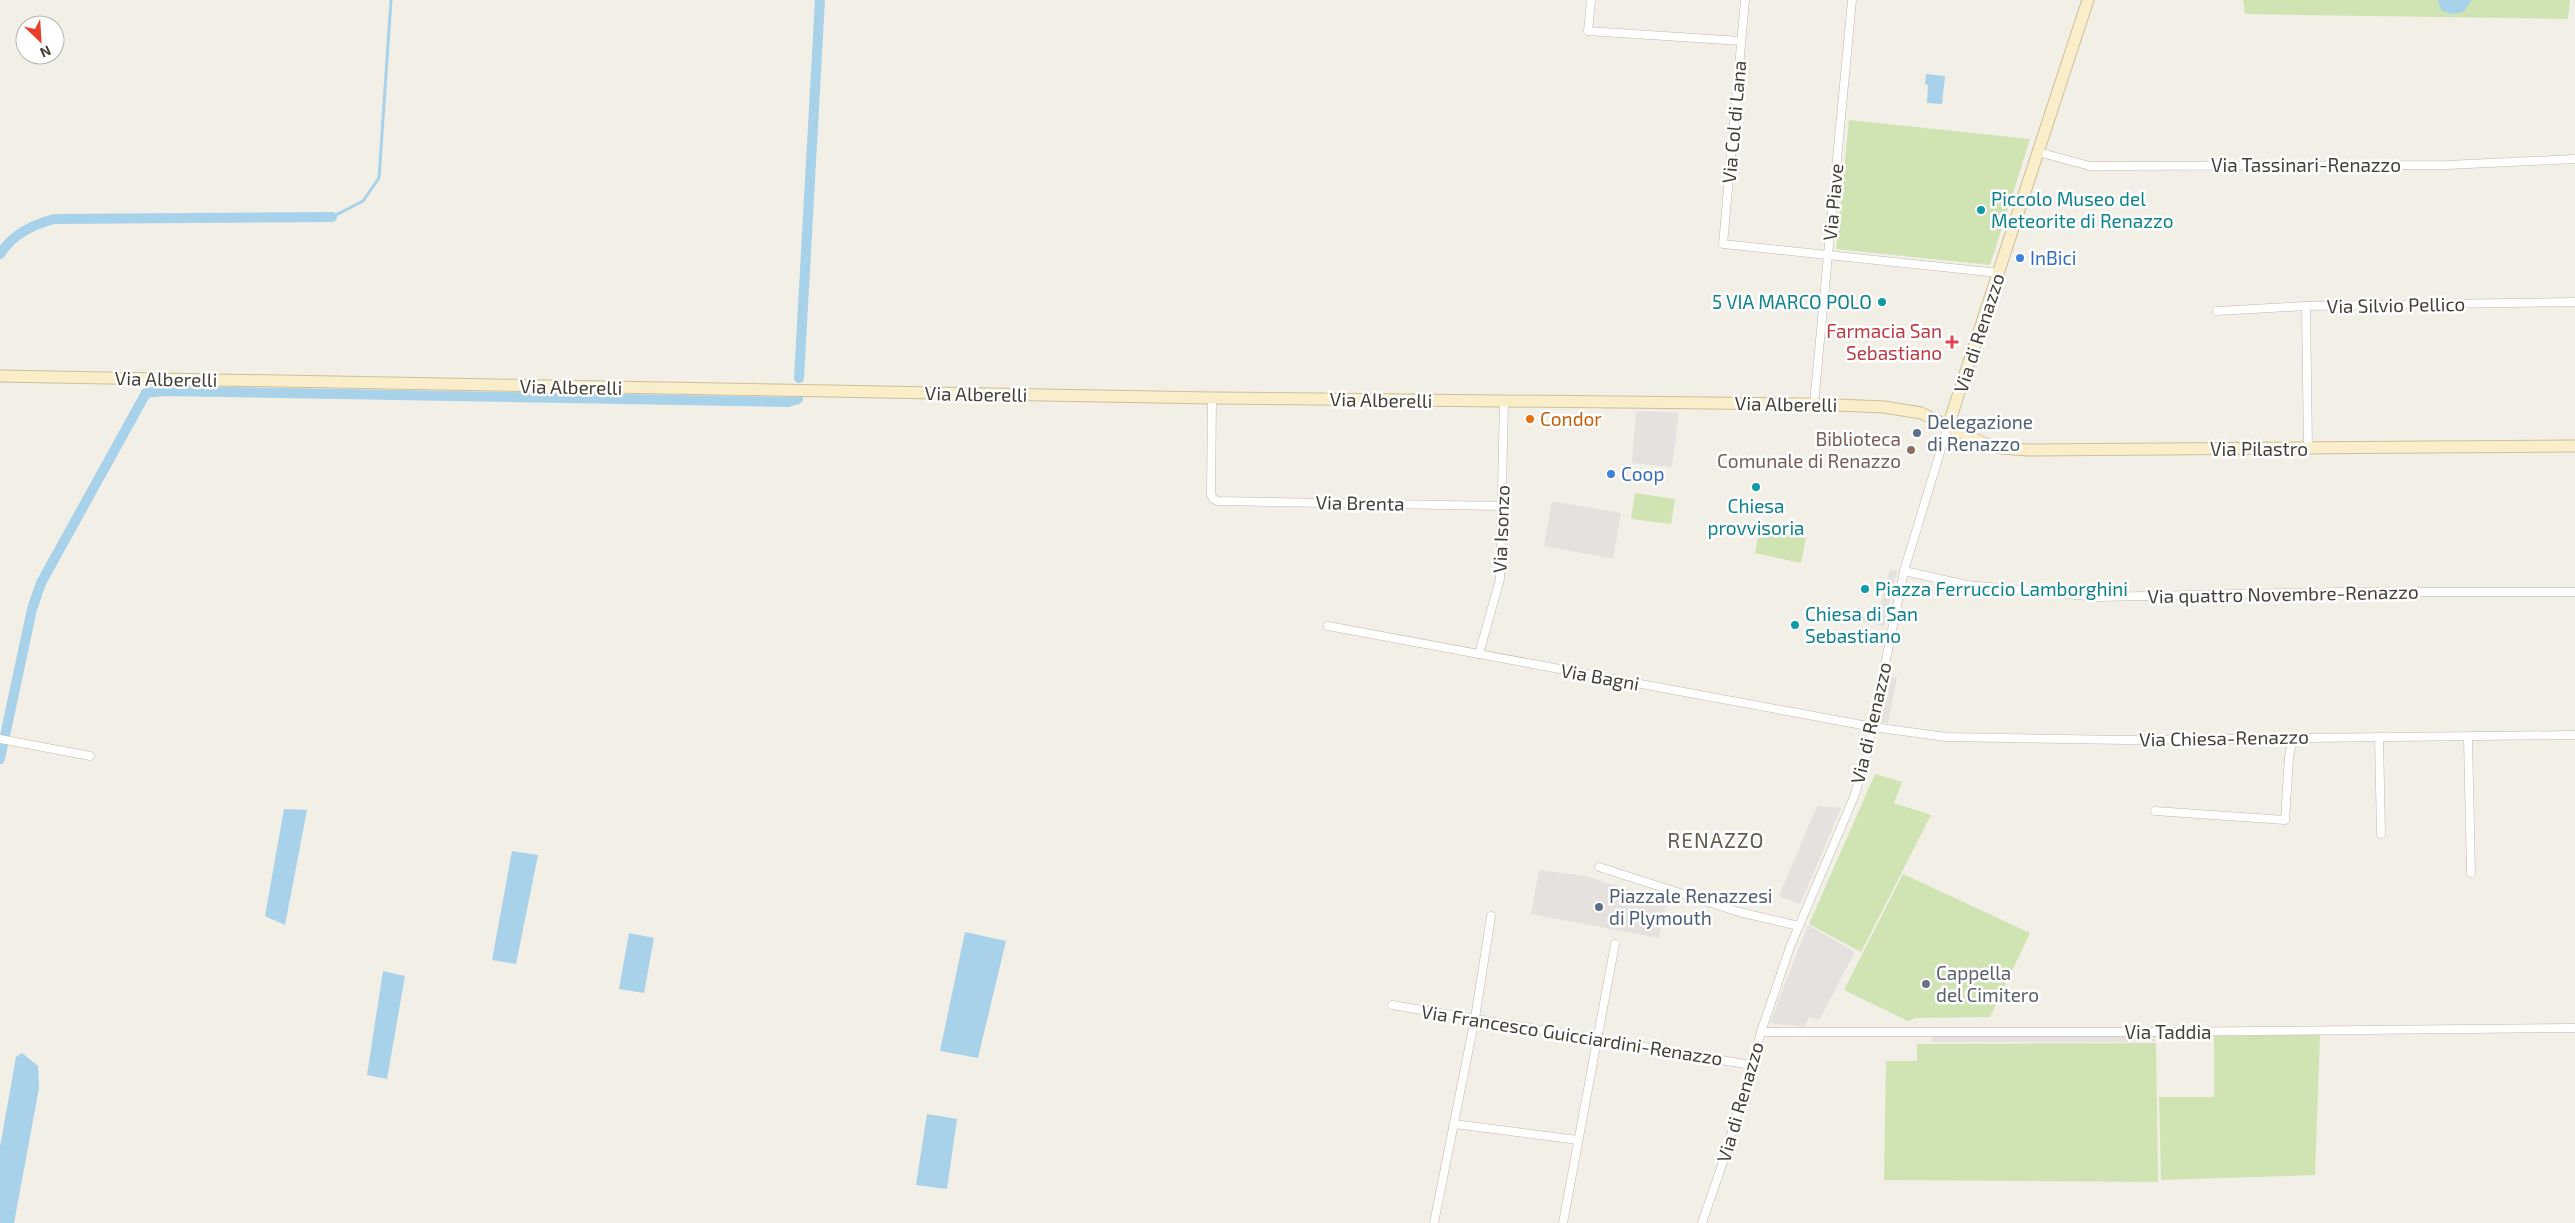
<svg xmlns="http://www.w3.org/2000/svg" width="2575" height="1223" viewBox="0 0 2575 1223" font-family="'Exo 2',sans-serif">
	<style>
		.green { fill: #cfe3b3 }
		.parking { fill: #e4e1df }
		.water { fill: #a8d1ea }
		.lines { fill: none; stroke-linecap: round; stroke-linejoin: round }
		.stream { stroke: #a8d1ea; stroke-width: 3 }
		.canal { stroke: #a8d1ea; stroke-width: 10 }
		.street-casing { stroke: #c0b9ad; stroke-width: 9 }
		.secondary-casing { stroke: #cebf9a; stroke-width: 13 }
		.street { stroke: #fff; stroke-width: 8 }
		.secondary { stroke: #faedc9; stroke-width: 11 }
		.culture-dot { fill: #0f9aa8; stroke: #fff; stroke-width: 2 }
		.shop-dot { fill: #3f7fe0; stroke: #fff; stroke-width: 2 }
		.health-dot { fill: #e0444e; stroke: #fff; stroke-width: 2 }
		.food-dot { fill: #e8710a; stroke: #fff; stroke-width: 2 }
		.service-dot { fill: #5c6f8a; stroke: #fff; stroke-width: 2 }
		.education-dot { fill: #8d6e63; stroke: #fff; stroke-width: 2 }
		.worship-dot { fill: #6b7280; stroke: #fff; stroke-width: 2 }
		.labels { text-anchor: middle; stroke-width: 5; stroke-linejoin: round; paint-order: stroke }
		.street-label { font-size: 19px; fill: #453f37; stroke: #fff }
		.culture-label { font-size: 19px; fill: #0d838f; stroke: #fff; text-anchor: start }
		.shop-label { font-size: 19px; fill: #366cbe; stroke: #fff; text-anchor: start }
		.health-label { font-size: 19px; fill: #be3a42; stroke: #fff; text-anchor: end }
		.food-label { font-size: 19px; fill: #c56008; stroke: #fff; text-anchor: start }
		.service-label { font-size: 19px; fill: #4e5e75; stroke: #fff; text-anchor: start }
		.education-label { font-size: 19px; fill: #785e54; stroke: #fff; text-anchor: end }
		.worship-label { font-size: 19px; fill: #5b616d; stroke: #fff; text-anchor: start }
		.quarter-label { font-size: 21px; letter-spacing: 1px; fill: #675c4f; stroke: #fff }
	</style>
	<rect width="100%" height="100%" fill="#f2efe7"/>
	<!-- green -->
	<g class="green">
		<path d="M2243,0h327l-2,19 -323,-5z"/>
		<path d="M1849,120l181,19 -40,126 -154,-16z"/>
		<path d="M1635,493l40,6 -4,25 -40,-5z"/>
		<path d="M1760,528l46,10 -5,25 -46,-10z"/>
		<path d="M1875,774l27,8 -8,21 37,12 -70,137 -52,-28z"/>
		<path d="M1903,874l127,59 -40,84 -74,1 -8,3 -64,-31z"/>
		<path d="M2320,1035l-5,140 -154,5 -2,-83h55v-61z"/>
		<path d="M2156,1043l2,139 -274,-2 2,-119h31v-17z"/>
	</g>
	<!-- parking -->
	<g class="parking">
		<path d="M1636,411l43,2 -7,54 -40,-4z"/>
		<path d="M1552,501l69,12 -8,46 -69,-13z"/>
		<path d="M1890,569l7,2 -13,55 -28,-5 1,-6 20,4z"/>
		<path d="M1886,676l11,2 -9,45 -11,-1z"/>
		<path d="M1817,806l24,2 -41,96 -21,-8z"/>
		<path d="M1539,870l46,6 82,25 -8,37 -128,-24z"/>
		<path d="M1808,925l47,27 -36,68 -10,-3 -5,10 -34,-4z"/>
		<rect x="1932" y="1034" width="223" height="8"/>
	</g>
	<!-- water -->
	<g class="water">
		<path d="M2438,0h34l-9,12 -12,2 -10,-4z"/>
		<path d="M1926,74l19,2 -3,28 -15,-1 1,-18 -3,-1z"/>
		<path d="M284,809l23,1 -22,115 -20,-9z"/>
		<path d="M512,851l26,4 -22,109 -24,-4z"/>
		<path d="M965,932l41,9 -28,117 -38,-7z"/>
		<path d="M629,933l25,5 -10,55 -25,-4z"/>
		<path d="M383,971l22,5 -18,103 -20,-4z"/>
		<path d="M22,1053l16,13 1,22 -25,135h-14v-76l16,-90z"/>
		<path d="M927,1114l30,5 -10,70 -31,-4z"/>
	</g>
	<g class="lines">
		<!-- stream -->
		<path class="stream" d="M332,217l31,-16 16,-23 12,-178"/>
		<!-- canal -->
		<g class="canal">
			<path d="M0,254c13,-20 32,-29 54,-35l278,-2"/>
			<path d="M799,378l21,-378"/>
			<path d="M0,759l32,-150 9,-26 105,-190 18,-2 624,11 10,-3"/>
		</g>
		<defs>
			<g id="street">
				<path d="M1591,0l-3,31 153,10"/>
				<path d="M1745,0l-22,244 276,29"/>
				<path d="M2038,152l52,14 357,-1 128,-6"/>
				<path d="M2306,306l2,143"/>
				<path d="M2217,311l89,-5 269,-4"/>
				<path d="M1212,398l-1,96 2,5 5,2 284,5"/>
				<path d="M1814,404l38,-404"/>
				<path d="M1904,571l63,14 131,12 245,-5h232"/>
				<path d="M1328,626l545,101 73,10 181,3 448,-5"/>
				<path d="M1479,654l21,-75 4,-178"/>
				<path d="M2379,737l2,97"/>
				<path d="M2468,738l3,135"/>
				<path d="M0,739l90,17"/>
				<path d="M2155,811l130,9 4,-63 4,-20"/>
				<path d="M1599,867l140,45 60,14"/>
				<path d="M1392,1005l359,60"/>
				<path d="M1761,1032h385l429,-4"/>
				<path d="M1454,1124l124,16"/>
				<path d="M1434,1223l41,-205 16,-102"/>
				<path d="M1563,1223l52,-279"/>
				<path d="M1702,1223l21,-61 38,-130 29,-85 64,-150 12,-39 38,-187 44,-145"/>
			</g>
			<g id="secondary">
				<path d="M0,376l1212,22 602,6 70,3 37,6 64,31 16,4 27,2 547,-4"/>
				<path d="M1948,426l140,-426"/>
			</g>
		</defs>
		<!-- street casing -->
		<use href="#street" class="street-casing"/>
		<!-- secondary casing -->
		<use href="#secondary" class="secondary-casing"/>
		<!-- street -->
		<use href="#street" class="street"/>
		<!-- secondary -->
		<use href="#secondary" class="secondary"/>
	</g>
	<!-- markers -->
	<g class="culture-dot">
		<circle cx="1981" cy="210" r="5"/>
		<circle cx="1882" cy="302" r="5"/>
		<circle cx="1756" cy="487" r="5"/>
		<circle cx="1865" cy="589" r="5"/>
		<circle cx="1795" cy="625" r="5"/>
	</g>
	<g class="shop-dot">
		<circle cx="2020" cy="258" r="5"/>
		<circle cx="1611" cy="474" r="5"/>
	</g>
	<path class="health-dot" d="M1949.5 334.5h5v5h5v5h-5v5h-5v-5h-5v-5h5z"/>
	<circle class="food-dot" cx="1530" cy="419" r="5"/>
	<g class="service-dot">
		<circle cx="1917" cy="433" r="5"/>
		<circle cx="1599" cy="907" r="5"/>
	</g>
	<circle class="education-dot" cx="1911" cy="450" r="5"/>
	<circle class="worship-dot" cx="1926" cy="984" r="5"/>
	<g class="labels">
		<!-- street labels -->
		<g class="street-label">
			<text transform="translate(1734 122) rotate(-85)" y="7">Via Col di Lana</text>
			<text x="2306" y="172">Via Tassinari-Renazzo</text>
			<text transform="translate(1833 202) rotate(-85)" y="7">Via Piave</text>
			<text transform="translate(2396 305) rotate(-1)" y="7">Via Silvio Pellico</text>
			<text transform="translate(1979 333) rotate(-72)" y="7">Via di Renazzo</text>
			<text transform="translate(166 379) rotate(1)" y="7">Via Alberelli</text>
			<text transform="translate(571 387) rotate(1)" y="7">Via Alberelli</text>
			<text transform="translate(976 394) rotate(1)" y="7">Via Alberelli</text>
			<text transform="translate(1381 400) rotate(1)" y="7">Via Alberelli</text>
			<text transform="translate(1786 404) rotate(1)" y="7">Via Alberelli</text>
			<text x="2259" y="456">Via Pilastro</text>
			<text transform="translate(1360 503) rotate(1)" y="7">Via Brenta</text>
			<text transform="translate(1501 529) rotate(-88)" y="7">Via Isonzo</text>
			<text transform="translate(2283 594) rotate(-1)" y="7">Via quattro Novembre-Renazzo</text>
			<text transform="translate(1600 677) rotate(10)" y="7">Via Bagni</text>
			<text transform="translate(1871 723) rotate(-77)" y="7">Via di Renazzo</text>
			<text transform="translate(2224 738) rotate(-1)" y="7">Via Chiesa-Renazzo</text>
			<text x="2168" y="1039">Via Taddia</text>
			<text transform="translate(1572 1035) rotate(9)" y="7">Via Francesco Guicciardini-Renazzo</text>
			<text transform="translate(1740 1102) rotate(-74)" y="7">Via di Renazzo</text>
		</g>
		<!-- culture labels -->
		<g class="culture-label">
			<text x="1991" y="206">Piccolo Museo del<tspan x="1991" dy="22">Meteorite di Renazzo</tspan></text>
			<text x="1872" y="309" text-anchor="end">5 VIA MARCO POLO</text>
			<text x="1756" y="513" text-anchor="middle">Chiesa<tspan x="1756" dy="22">provvisoria</tspan></text>
			<text x="1875" y="596">Piazza Ferruccio Lamborghini</text>
			<text x="1805" y="621">Chiesa di San<tspan x="1805" dy="22">Sebastiano</tspan></text>
		</g>
		<!-- shop labels -->
		<g class="shop-label">
			<text x="2030" y="265">InBici</text>
			<text x="1621" y="481">Coop</text>
		</g>
		<!-- health labels -->
		<g class="health-label">
			<text x="1942" y="338">Farmacia San<tspan x="1942" dy="22">Sebastiano</tspan></text>
		</g>
		<!-- food labels -->
		<g class="food-label">
			<text x="1540" y="426">Condor</text>
		</g>
		<!-- service labels -->
		<g class="service-label">
			<text x="1927" y="429">Delegazione<tspan x="1927" dy="22">di Renazzo</tspan></text>
			<text x="1609" y="903">Piazzale Renazzesi<tspan x="1609" dy="22">di Plymouth</tspan></text>
		</g>
		<!-- education labels -->
		<g class="education-label">
			<text x="1901" y="446">Biblioteca<tspan x="1901" dy="22">Comunale di Renazzo</tspan></text>
		</g>
		<!-- worship labels -->
		<g class="worship-label">
			<text x="1936" y="980">Cappella<tspan x="1936" dy="22">del Cimitero</tspan></text>
		</g>
		<!-- quarter labels -->
		<g class="quarter-label">
			<text x="1716" y="848">RENAZZO</text>
		</g>
	</g>
	<!-- north arrow -->
	<g transform="translate(40 40) rotate(155)"><circle r="24" fill="#ffffff" stroke="#b5b2af"/>
	<path d="M0-4L9 19L0 12L-9 19Z" fill="#e93f28"/>
	<text y="-8" font-size="14" font-weight="bold" text-anchor="middle" fill="#453f37">N</text>
	</g>
</svg>
